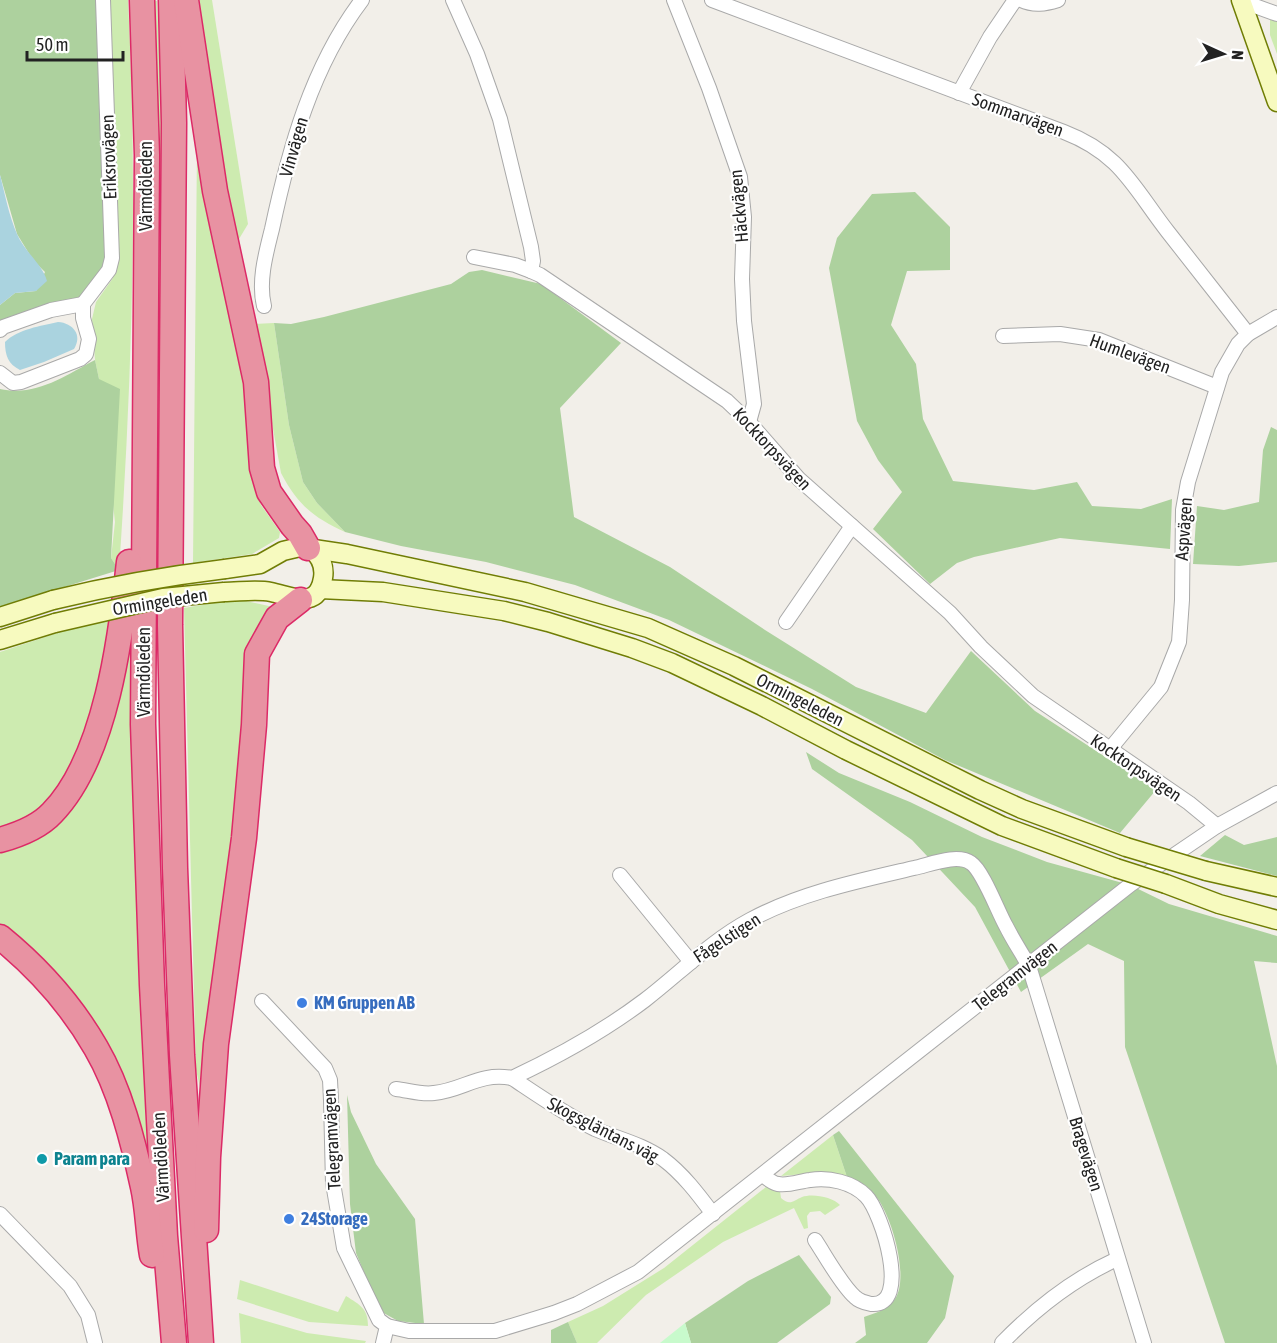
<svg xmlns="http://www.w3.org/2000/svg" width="1277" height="1343" viewBox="0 0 1277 1343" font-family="'Asap Condensed',sans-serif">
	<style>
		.grass { fill: #cdebb0 }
		.forest { fill: #add19e }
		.park { fill: #c8facc }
		.water { fill: #aad3df }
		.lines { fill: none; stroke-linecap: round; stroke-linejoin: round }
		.minor-casing { stroke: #a9a9a9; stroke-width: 16 }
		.secondary-casing { stroke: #707d05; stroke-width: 21 }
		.motorway-casing { stroke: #dc2a67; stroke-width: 27 }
		.minor { stroke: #fff; stroke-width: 14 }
		.secondary { stroke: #f7fabf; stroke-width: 18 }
		.motorway { stroke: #e892a2; stroke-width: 24 }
		.secondary-bridge-casing { stroke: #707d05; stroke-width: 21; stroke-linecap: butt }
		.secondary-bridge { stroke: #f7fabf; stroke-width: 18 }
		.shop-dot { fill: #3f7fe0; stroke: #fff; stroke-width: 2 }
		.culture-dot { fill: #0f9aa8; stroke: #fff; stroke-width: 2 }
		.labels { text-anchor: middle; stroke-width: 4.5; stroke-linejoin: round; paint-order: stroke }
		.street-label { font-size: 18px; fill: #222; stroke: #fff }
		.shop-label { font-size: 18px; font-weight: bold; fill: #366cbe; stroke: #fff; text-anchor: start }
		.culture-label { font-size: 18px; font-weight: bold; fill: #0d838f; stroke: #fff; text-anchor: start }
	</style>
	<rect width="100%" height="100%" fill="#f2efe9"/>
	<!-- grass -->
	<g class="grass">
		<path d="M108,0h20c10,188 4,382 -9,570l-8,-12 4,-36 -16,-143 -4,-19 -3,-41 4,-17 17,-24 3,-39z"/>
		<path d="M152,0l5,1 6,150 -5,410h-4l4,-445z"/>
		<path d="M195,0h17l36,224 -12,20 -11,-52z"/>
		<path d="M1270,15l7,3v36l-7,-19z"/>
		<path d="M197,147l50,247 5,87 9,24 19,27 -1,6 -27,16 -59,9z"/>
		<path d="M274,323l15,102 14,57 14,21 28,29c-31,-14 -48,-28 -64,-59l-27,-149z"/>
		<path d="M237,599l41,9 -39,188 -34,231 -4,64 -5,-21 -12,-462z"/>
		<path d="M112,618l-20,91 -12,34 -26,54 -17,15 -37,19v-179l72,-24z"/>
		<path d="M129,626l10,365 9,169c-15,-43 -27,-89 -48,-129 -24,-44 -63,-76 -100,-107v-72l28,-8 17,-10z"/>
		<path d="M833,1135l14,42 -32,-4 -34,3z"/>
		<path d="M766,1187h11l3,4 1,7c9,8 12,3 21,-1 10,-4 31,0 38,8l-15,10 -5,-4 -10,1 -3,4 1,12 -4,1 -10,-21 -71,34 -77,53 -49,48h-20l-9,-21 35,-16 61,-38z"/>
		<path d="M240,1280l98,32 8,-16c14,9 22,12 22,30l-59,-4 -72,-23z"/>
		<path d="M239,1313l68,20 59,8 -1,2h-124z"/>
	</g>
	<!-- forest -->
	<g class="forest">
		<path d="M0,0h98l9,259 -5,14 -20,24 -82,28v-20l15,-12 21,-2 9,-19 -12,-12 -16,-26 -17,-59z"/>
		<path d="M915,192l35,35v43l-43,1 -16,54 25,39 7,55 30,62 81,9 43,-8 15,24 49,3 31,-10 -2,50 -110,-11 -86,19 -17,6 -27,21 -57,-55 29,-37 -24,-32 -21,-39 -28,-153 8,-30 35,-44z"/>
		<path d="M482,270l59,14 80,59 -61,65 14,109 96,50 95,63 91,57 70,26 45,-62 64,60 121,79 -36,43 -175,-73 -133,-71 -143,-69 -94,-35 -89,-23 -85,-16 -56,-14 -28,-29 -14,-21 -14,-57 -15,-102 17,1 33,-7 127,-33 18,-12z"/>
		<path d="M95,360l4,19 21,10 -9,169 8,12 -119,37v-218c36,8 64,-13 95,-29z"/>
		<path d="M1271,427l6,3v132l-38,4 -46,-2 4,-58 27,4 35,-8 4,-52z"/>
		<path d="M806,752l33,21 71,29 72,35 65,25 83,23 39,19 108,32v27l-23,-2 23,105v277h-52l-100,-296 -1,-86 -36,-17 -67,48 -46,-85 -63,-67 -100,-71z"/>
		<path d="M1225,835l19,10 33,-8v39l-77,-20z"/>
		<path d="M347,1095l4,17 25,52 39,55 9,105 -26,-3 -18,-10 -24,-58 -6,-49z"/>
		<path d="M839,1131l115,145 -9,42 -18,25h-72l11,-8 -2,-18c11,-4 24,-7 31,-18 15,-22 -4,-87 -21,-105 -7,-9 -16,-14 -27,-17l-14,-42z"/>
		<path d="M799,1255l32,42 -1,7 -53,39h-86l-6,-20 63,-42z"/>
		<path d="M568,1322l9,21h-26v-13z"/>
	</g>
	<!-- park -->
	<path class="park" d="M685,1323l6,20h-31z"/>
	<!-- water -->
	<g class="water">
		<path d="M0,175c5,19 9,41 17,59 7,17 26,31 30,47l-11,10 -21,2 -15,12z"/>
		<path d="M58,322c15,1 25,13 16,27l-30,13 -24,8c-12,-6 -15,-15 -15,-28 13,-13 36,-16 53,-20z"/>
	</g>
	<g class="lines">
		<defs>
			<g id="minor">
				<path d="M453,0l24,54 23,65 31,128 2,14 -2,10 9,4 187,126 22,21 50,57 151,134 31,34 52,49 156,107 28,23"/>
				<path d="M674,0l35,88 31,89 4,40 -2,62 2,42 10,83 -5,18"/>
				<path d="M712,0l352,132c57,22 69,55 104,100 27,34 53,68 80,102"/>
				<path d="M1021,0c13,6 24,4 37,0"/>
				<path d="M1241,1l36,13"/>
				<path d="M959,93l31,-56 25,-37"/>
				<path d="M474,257l41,8 16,6"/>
				<path d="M264,306c-6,-25 2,-53 8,-77 17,-80 40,-163 90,-229"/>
				<path d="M0,330l3,-3 48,-17 32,-6"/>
				<path d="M1003,336l57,-2 39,6 118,47"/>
				<path d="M0,373l13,10 8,-1 59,-23 6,-5 3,-15 -6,-21v-14l26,-34 3,-12 -9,-258"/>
				<path d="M786,622l66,-96"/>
				<path d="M1110,749l51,-62 18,-45 3,-42 1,-90 5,-28 34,-110 16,-28 10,-10 29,-17"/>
				<path d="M620,875l71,87"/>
				<path d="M262,1001l63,67 5,12 1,20 2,83 11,65 35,72 8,6 -4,17"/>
				<path d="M512,1078c27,18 54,37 83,51 23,10 47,15 68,30 20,15 35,35 50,55"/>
				<path d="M396,1089c11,1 25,6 38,4 30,-3 45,-21 78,-15 47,-22 92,-47 133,-78 35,-27 66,-59 105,-80 50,-27 108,-39 164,-52 15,-3 43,-15 57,-5 12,8 27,49 35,63 7,14 15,26 23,40l115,377"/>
				<path d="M763,1175c5,4 9,8 15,9 11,2 22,-3 32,-4 19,-3 42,2 56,16 16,16 46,112 5,108 -5,-1 -12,-3 -16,-7 -13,-11 -30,-42 -40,-57"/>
				<path d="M0,1214l70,72 18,29 7,28"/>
				<path d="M387,1326l22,5h86l59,-18 23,-9 61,-32 492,-387 87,-59 60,-33"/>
				<path d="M1002,1343c33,-34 71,-64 115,-84"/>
			</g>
			<g id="secondary">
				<path d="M1241,0l36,102"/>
				<path d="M225,569l35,-5 23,-13 17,-4 47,7 178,38 123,36 86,38 246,124 42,19 104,38"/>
				<path d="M320,589l63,3 121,19 44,11 84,26 40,15 90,43 84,44 156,76 114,42"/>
				<path d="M224,592c15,0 32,-3 47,0 20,4 47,19 52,-14 2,-12 -3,-22 -12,-29"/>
				<path d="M0,617l53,-17"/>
				<path d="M0,640l55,-17"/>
				<path d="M1206,871l71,16"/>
				<path d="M1166,884l53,20 58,16"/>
			</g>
			<g id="motorway">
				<path d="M142,0l5,155 -4,569 9,261 13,251 9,107"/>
				<path d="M171,0l3,123 -4,502 5,243 7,187 19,288"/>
				<path d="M186,0l29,191 41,191 6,86 7,24 23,33 8,9 8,14"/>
				<path d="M0,840c18,-5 39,-13 52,-27 54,-55 69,-177 77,-251"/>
				<path d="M0,937c38,31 72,69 96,111 24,41 37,93 47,139 5,22 5,46 9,68"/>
				<path d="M206,1230l2,-73 8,-113 28,-206 10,-113 3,-71 20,-36 23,-18"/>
			</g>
		</defs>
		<!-- minor casing -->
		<use href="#minor" class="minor-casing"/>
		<!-- secondary casing -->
		<use href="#secondary" class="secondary-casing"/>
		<!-- motorway casing -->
		<use href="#motorway" class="motorway-casing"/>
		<!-- minor -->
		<use href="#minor" class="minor"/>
		<!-- secondary -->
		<use href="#secondary" class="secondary"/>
		<!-- motorway -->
		<use href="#motorway" class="motorway"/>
		<defs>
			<g id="secondary-bridge">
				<path d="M53,600c57,-14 114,-24 172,-31"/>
				<path d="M55,623l108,-25 61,-6"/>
				<path d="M1126,847l80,24"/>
				<path d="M1116,868l50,16"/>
			</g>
		</defs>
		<!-- secondary-bridge casing -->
		<use href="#secondary-bridge" class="secondary-bridge-casing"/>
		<!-- secondary-bridge -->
		<use href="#secondary-bridge" class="secondary-bridge"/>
	</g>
	<!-- markers -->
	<g class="shop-dot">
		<circle cx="302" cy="1003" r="6"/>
		<circle cx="289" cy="1219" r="6"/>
	</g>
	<circle class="culture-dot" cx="42" cy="1159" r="6"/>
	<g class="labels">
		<!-- street labels -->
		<g class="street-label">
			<text transform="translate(1018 115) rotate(20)" y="6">Sommarvägen</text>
			<text transform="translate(294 147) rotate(-74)" y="6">Vinvägen</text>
			<text transform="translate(109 157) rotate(-92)" y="6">Eriksrovägen</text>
			<text transform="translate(146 186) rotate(-90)" y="6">Värmdöleden</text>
			<text transform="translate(739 206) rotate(-95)" y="6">Häckvägen</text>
			<text transform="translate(1130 354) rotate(20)" y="6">Humlevägen</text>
			<text transform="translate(772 449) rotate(47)" y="6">Kocktorpsvägen</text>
			<text transform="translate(1184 529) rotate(-86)" y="6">Aspvägen</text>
			<text transform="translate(160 602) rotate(-9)" y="6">Ormingeleden</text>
			<text transform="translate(144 672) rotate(-90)" y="6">Värmdöleden</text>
			<text transform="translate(800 700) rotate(27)" y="6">Ormingeleden</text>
			<text transform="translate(1136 768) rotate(34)" y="6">Kocktorpsvägen</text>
			<text transform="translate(727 938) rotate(-33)" y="6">Fågelstigen</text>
			<text transform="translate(1015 976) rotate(-38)" y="6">Telegramvägen</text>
			<text transform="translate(603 1130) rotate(27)" y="6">Skogsgläntans väg</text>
			<text transform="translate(332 1139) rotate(-93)" y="6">Telegramvägen</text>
			<text transform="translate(1086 1154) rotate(73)" y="6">Bragevägen</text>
			<text transform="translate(161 1157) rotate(-93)" y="6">Värmdöleden</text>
		</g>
		<!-- shop labels -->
		<g class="shop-label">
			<text x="314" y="1009">KM Gruppen AB</text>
			<text x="301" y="1225">24Storage</text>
		</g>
		<!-- culture labels -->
		<g class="culture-label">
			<text x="54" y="1165">Param para</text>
		</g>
	</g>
	<!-- north arrow -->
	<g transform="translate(1223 54) rotate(94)" stroke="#ffffff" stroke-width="4.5" paint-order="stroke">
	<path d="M0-4.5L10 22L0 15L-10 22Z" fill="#222222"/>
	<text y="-9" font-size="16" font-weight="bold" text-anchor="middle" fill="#222222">N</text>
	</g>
	<!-- scale -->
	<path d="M27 51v9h96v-9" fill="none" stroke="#222222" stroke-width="3"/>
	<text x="36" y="51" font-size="18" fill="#222222" stroke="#ffffff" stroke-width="4.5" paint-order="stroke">50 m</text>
</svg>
